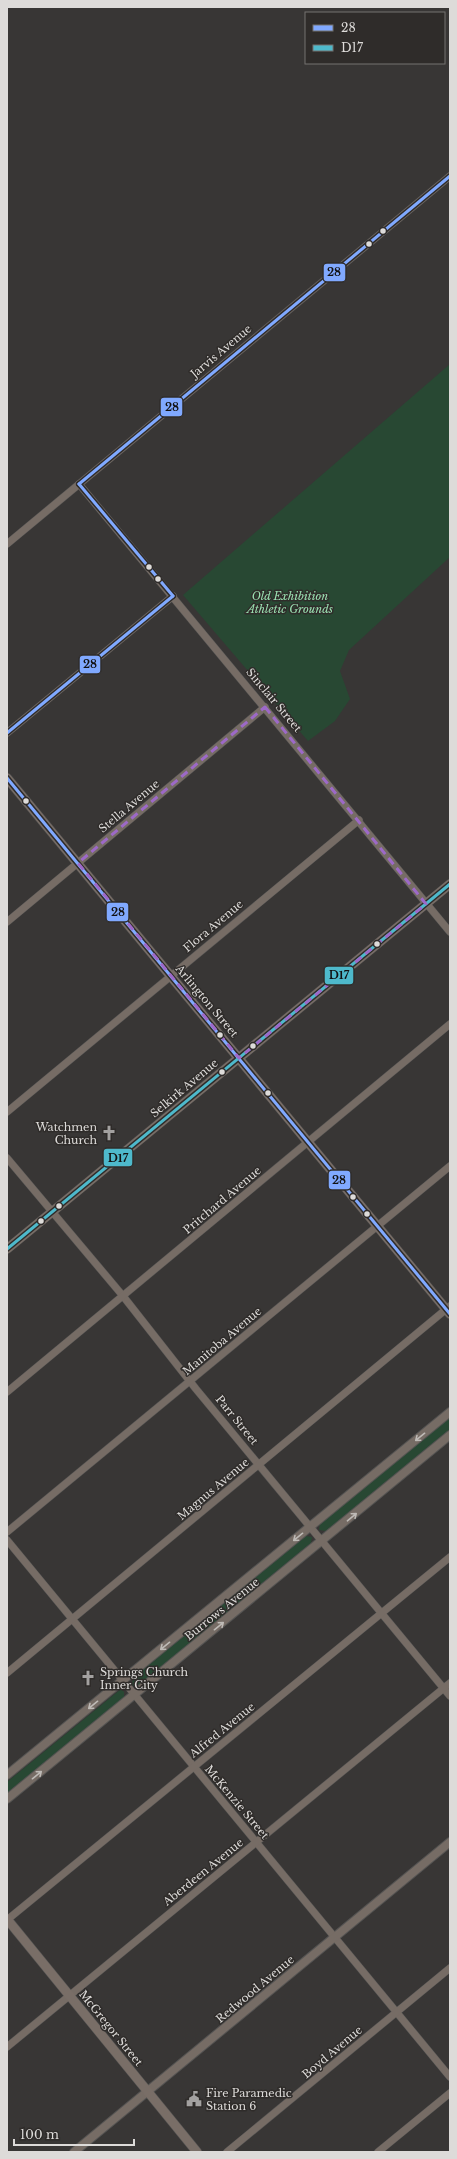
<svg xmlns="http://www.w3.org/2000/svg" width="457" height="2159" viewBox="0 0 457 2159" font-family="'Libre Baskerville',serif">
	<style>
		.green { fill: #284833 }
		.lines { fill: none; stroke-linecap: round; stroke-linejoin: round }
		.minor-casing { stroke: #555453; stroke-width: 8 }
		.tertiary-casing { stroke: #555453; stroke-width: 10 }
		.secondary-casing { stroke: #555453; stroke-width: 10 }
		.minor { stroke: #766c65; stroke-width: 7 }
		.tertiary { stroke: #766c65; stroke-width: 8 }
		.secondary { stroke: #796e67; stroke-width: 9 }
		.bus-1-casing { stroke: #2f2c2a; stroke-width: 6 }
		.bus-2-casing { stroke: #2f2c2a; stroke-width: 6 }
		.bus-1 { stroke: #80a9ff; stroke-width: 3 }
		.bus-2 { stroke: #4eb9cb; stroke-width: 3 }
		.oneway { stroke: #bebab6 }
		.marked { fill: none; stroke: #9d69c8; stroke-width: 3; stroke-dasharray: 8 5; stroke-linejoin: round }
		.bus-dot { fill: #dddbd9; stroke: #2f2c2a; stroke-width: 1.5 }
		.labels { text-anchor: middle; stroke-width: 3; stroke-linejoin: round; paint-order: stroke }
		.street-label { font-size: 11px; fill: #dddbd9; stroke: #2f2c2a }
		.park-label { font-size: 11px; font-style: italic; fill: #9be1b2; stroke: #2f2c2a }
		.poi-label { font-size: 11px; fill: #dddbd9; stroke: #2f2c2a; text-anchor: start }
		.line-badge { stroke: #2f2c2a; stroke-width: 1.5 }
		.pale-badge-label { font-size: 11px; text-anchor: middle; font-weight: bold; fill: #111 }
	</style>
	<rect width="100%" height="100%" fill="#383635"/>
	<!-- green -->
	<g class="green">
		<path d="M450,364v193l-101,93 -9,21 10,28 -15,22 -27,20 -125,-146z"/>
		<path d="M450,1416v13l-124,102 -7,-1 1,-7z"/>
		<path d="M306,1536l6,1 -1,6 -172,142 -5,1 -2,-1 1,-7z"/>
		<path d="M121,1689l3,3v5l-117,96v-11z"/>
	</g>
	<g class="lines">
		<defs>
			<g id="minor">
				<path d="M79,484l371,448"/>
				<path d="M7,544l443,-368"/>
				<path d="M7,733l166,-137"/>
				<path d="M7,922l258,-215"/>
				<path d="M7,1112l352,-292"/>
				<path d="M7,1158l116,138 73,93 254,307"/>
				<path d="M7,1392l443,-368"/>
				<path d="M7,1532l443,-366"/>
				<path d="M7,1540l443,537"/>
				<path d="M7,1673l443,-367"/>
				<path d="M7,1920l443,-363"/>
				<path d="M7,2047l443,-364"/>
				<path d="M227,2152l223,-184"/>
				<path d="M378,2152l72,-59"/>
			</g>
			<g id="tertiary">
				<path d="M7,1775l443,-363"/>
				<path d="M7,1799l443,-364"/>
				<path d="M74,2152l376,-310"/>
			</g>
			<g id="secondary">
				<path d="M7,778l443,536"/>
				<path d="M7,1249l443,-365"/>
				<path d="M7,1919l190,233"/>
			</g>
		</defs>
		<!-- minor casing -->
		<use href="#minor" class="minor-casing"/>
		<!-- tertiary casing -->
		<use href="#tertiary" class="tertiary-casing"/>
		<!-- secondary casing -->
		<use href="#secondary" class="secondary-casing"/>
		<!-- minor -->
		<use href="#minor" class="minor"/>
		<!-- tertiary -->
		<use href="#tertiary" class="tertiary"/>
		<!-- secondary -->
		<use href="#secondary" class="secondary"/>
		<defs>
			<g id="bus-1">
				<path d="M79,484l371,-308"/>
				<path d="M79,484l94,112"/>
				<path d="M7,733l166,-137"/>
				<path d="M7,778l443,536"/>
			</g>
			<path id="bus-2" d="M7,1249l443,-365"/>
		</defs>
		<!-- bus-1 casing -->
		<use href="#bus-1" class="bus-1-casing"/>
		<!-- bus-2 casing -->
		<use href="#bus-2" class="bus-2-casing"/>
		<!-- bus-1 -->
		<use href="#bus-1" class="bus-1"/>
		<!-- bus-2 -->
		<use href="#bus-2" class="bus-2"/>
	</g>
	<!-- one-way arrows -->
	<defs><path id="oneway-shaft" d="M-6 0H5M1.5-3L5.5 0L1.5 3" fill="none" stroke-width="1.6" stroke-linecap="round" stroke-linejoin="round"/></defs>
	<g class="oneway">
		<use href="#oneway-shaft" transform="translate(420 1437) rotate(141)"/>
		<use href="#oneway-shaft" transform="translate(352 1517) rotate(-40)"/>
		<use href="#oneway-shaft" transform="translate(298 1537) rotate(141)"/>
		<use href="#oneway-shaft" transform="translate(219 1626) rotate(-39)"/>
		<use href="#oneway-shaft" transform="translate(165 1646) rotate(141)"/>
		<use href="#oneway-shaft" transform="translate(93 1705) rotate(141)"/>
		<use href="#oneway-shaft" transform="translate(37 1775) rotate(-39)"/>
	</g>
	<!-- marked area -->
	<path class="marked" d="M265,707l161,197 -187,154 -161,-195z"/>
	<!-- icons -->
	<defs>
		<symbol id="church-bare" viewBox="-9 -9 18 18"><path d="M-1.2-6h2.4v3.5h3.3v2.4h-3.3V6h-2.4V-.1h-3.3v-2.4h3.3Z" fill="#a3a1a0" stroke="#2f2c2a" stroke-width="2.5" paint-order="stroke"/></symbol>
		<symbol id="civic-bare" viewBox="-9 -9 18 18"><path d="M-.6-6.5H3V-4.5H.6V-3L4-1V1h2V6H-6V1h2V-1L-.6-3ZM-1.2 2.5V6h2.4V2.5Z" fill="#a3a1a0" stroke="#2f2c2a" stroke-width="2.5" paint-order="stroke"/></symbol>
	</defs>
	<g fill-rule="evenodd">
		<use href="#church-bare" x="98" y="1122" width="22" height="22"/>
		<use href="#church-bare" x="77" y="1667" width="22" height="22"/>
		<use href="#civic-bare" x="183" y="2088" width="22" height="22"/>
	</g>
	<!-- markers -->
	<g class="bus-dot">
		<circle cx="383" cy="231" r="3.5"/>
		<circle cx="369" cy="244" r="3.5"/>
		<circle cx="149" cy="567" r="3.5"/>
		<circle cx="158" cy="579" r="3.5"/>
		<circle cx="26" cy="801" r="3.5"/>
		<circle cx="377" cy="944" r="3.5"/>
		<circle cx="220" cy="1035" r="3.5"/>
		<circle cx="253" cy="1046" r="3.5"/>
		<circle cx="222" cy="1072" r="3.5"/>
		<circle cx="268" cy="1093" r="3.5"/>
		<circle cx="353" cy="1197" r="3.5"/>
		<circle cx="59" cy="1206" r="3.5"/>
		<circle cx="367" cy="1214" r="3.5"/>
		<circle cx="41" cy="1221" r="3.5"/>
	</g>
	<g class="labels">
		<!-- street labels -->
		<g class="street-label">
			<text transform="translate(221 351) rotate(-40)" y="4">Jarvis Avenue</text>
			<text transform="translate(274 700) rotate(50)" y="4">Sinclair Street</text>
			<text transform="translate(129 806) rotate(-40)" y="4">Stella Avenue</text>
			<text transform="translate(213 926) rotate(-40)" y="4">Flora Avenue</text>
			<text transform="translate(207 1001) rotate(50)" y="4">Arlington Street</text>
			<text transform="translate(184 1088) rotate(-40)" y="4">Selkirk Avenue</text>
			<text transform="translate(222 1200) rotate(-40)" y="4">Pritchard Avenue</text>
			<text transform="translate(222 1341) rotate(-40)" y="4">Manitoba Avenue</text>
			<text transform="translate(237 1420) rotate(51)" y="4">Parr Street</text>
			<text transform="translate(213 1489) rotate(-40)" y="4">Magnus Avenue</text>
			<text transform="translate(222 1609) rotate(-39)" y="4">Burrows Avenue</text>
			<text transform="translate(222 1730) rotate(-39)" y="4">Alfred Avenue</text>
			<text transform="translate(237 1802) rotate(50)" y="4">McKenzie Street</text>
			<text transform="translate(203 1872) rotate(-39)" y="4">Aberdeen Avenue</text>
			<text transform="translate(255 1989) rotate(-40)" y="4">Redwood Avenue</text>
			<text transform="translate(111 2028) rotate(51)" y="4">McGregor Street</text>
			<text transform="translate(332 2052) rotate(-40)" y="4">Boyd Avenue</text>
		</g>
		<!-- park labels -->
		<g class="park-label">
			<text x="290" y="600">Old Exhibition<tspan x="290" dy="13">Athletic Grounds</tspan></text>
		</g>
		<!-- poi labels -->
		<g class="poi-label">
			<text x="97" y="1131" text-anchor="end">Watchmen<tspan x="97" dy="13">Church</tspan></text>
			<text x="100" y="1676">Springs Church<tspan x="100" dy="13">Inner City</tspan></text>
			<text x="206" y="2097">Fire Paramedic<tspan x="206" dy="13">Station 6</tspan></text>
		</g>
	</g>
	<g class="line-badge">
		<rect x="323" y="263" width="23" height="19" rx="4" fill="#80a9ff"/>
		<rect x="160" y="397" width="23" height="20" rx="4" fill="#80a9ff"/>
		<rect x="79" y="655" width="22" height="19" rx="4" fill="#80a9ff"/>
		<rect x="106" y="902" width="23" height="20" rx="4" fill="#80a9ff"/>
		<rect x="324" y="966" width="30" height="19" rx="4" fill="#4eb9cb"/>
		<rect x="103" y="1148" width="30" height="19" rx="4" fill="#4eb9cb"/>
		<rect x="328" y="1170" width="23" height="20" rx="4" fill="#80a9ff"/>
	</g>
	<g class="pale-badge-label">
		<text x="334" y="276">28</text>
		<text x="172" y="411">28</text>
		<text x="90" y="668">28</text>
		<text x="118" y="916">28</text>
		<text x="339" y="979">D17</text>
		<text x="118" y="1162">D17</text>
		<text x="339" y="1184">28</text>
	</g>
	<!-- border -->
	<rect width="457" height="2159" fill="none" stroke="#dddbd9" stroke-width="16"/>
	<!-- legend -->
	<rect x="305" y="12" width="140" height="52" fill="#2f2c2a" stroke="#757270"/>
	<rect x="313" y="25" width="20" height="6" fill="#80a9ff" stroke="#757270"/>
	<text x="341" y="32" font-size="12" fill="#dddbd9">28</text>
	<rect x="313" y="45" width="20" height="6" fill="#4eb9cb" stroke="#757270"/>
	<text x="341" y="52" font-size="12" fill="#dddbd9">D17</text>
	<!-- scale -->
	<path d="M14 2139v6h120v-6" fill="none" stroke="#dddbd9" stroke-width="2"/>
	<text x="20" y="2139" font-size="12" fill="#dddbd9" stroke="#2f2c2a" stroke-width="3" paint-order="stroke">100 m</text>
</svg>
